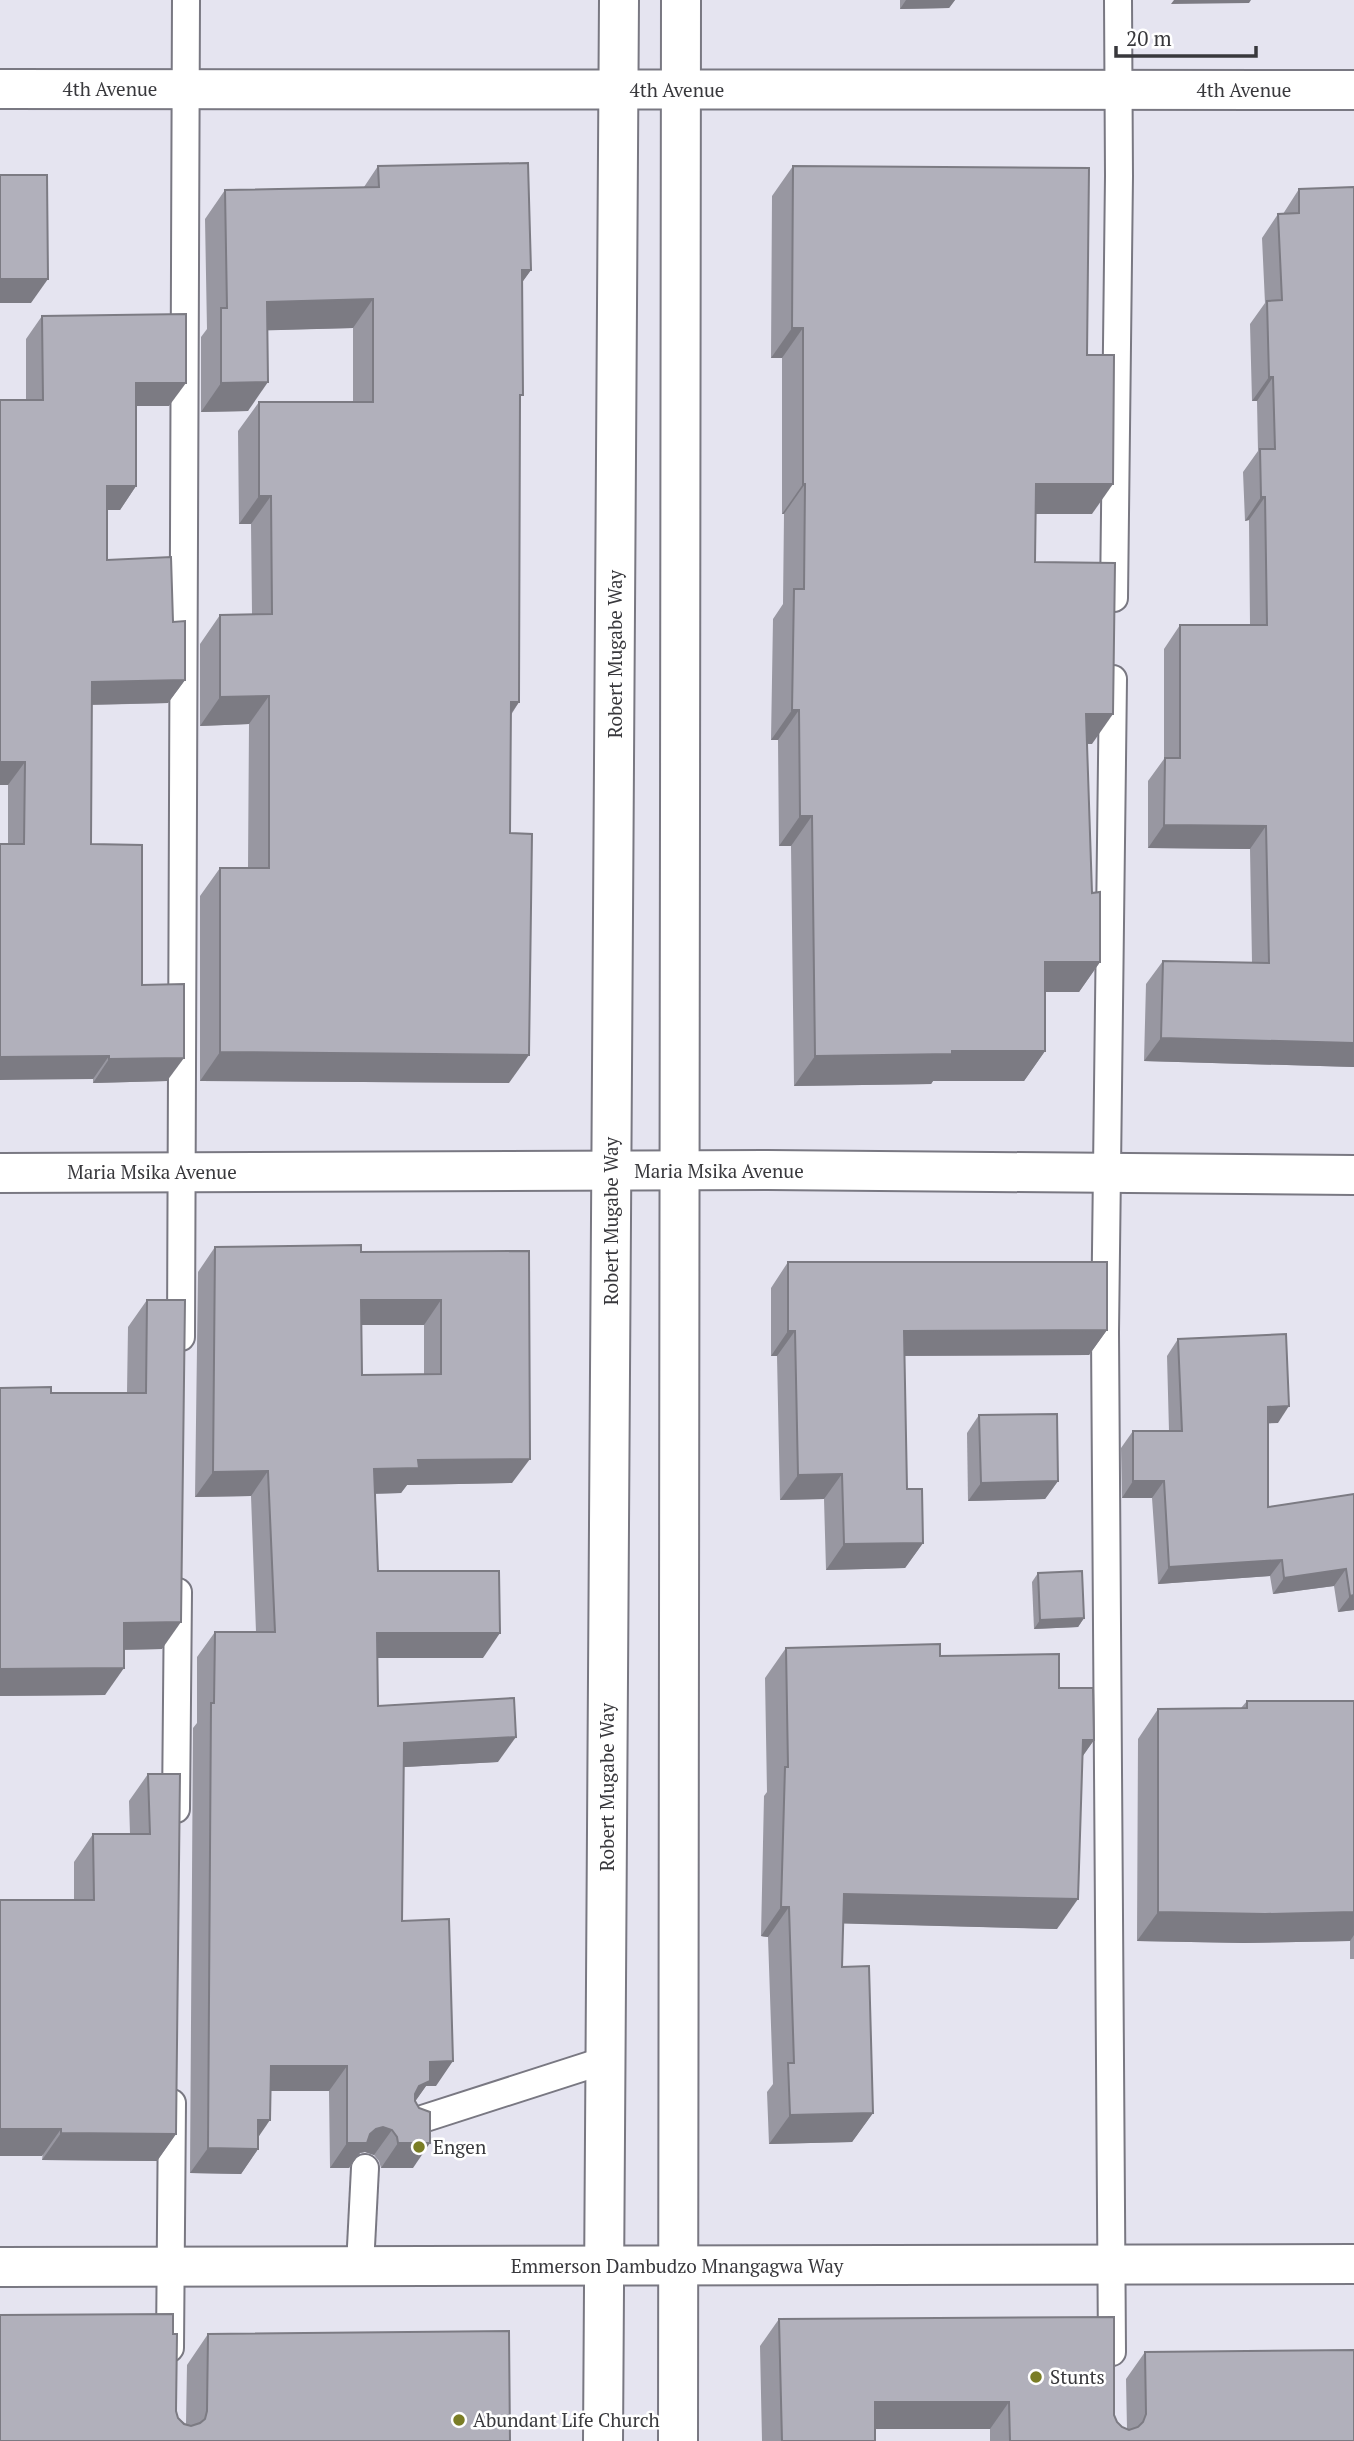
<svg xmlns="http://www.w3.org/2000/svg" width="1354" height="2441" viewBox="0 0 1354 2441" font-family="'PT Serif',serif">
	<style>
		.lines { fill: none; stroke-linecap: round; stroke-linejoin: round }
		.service-casing { stroke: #797882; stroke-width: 30 }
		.minor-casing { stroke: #797882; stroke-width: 42 }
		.secondary-casing { stroke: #797882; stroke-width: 42 }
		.service { stroke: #fff; stroke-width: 26 }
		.minor { stroke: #fff; stroke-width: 38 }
		.secondary { stroke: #fff; stroke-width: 38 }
		.wall { fill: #9897a1; fill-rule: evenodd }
		.shaded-wall { fill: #7c7b83 }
		.building { fill: #b1b0bb; stroke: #7c7b83; stroke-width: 2; fill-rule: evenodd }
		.poi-dot { fill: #7a7d25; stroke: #fff; stroke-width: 2.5 }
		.labels { text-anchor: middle; stroke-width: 5; stroke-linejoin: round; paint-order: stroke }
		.street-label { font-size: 19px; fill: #38383c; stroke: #fff }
		.poi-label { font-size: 19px; fill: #38383c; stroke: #fff; text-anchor: start }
	</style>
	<rect width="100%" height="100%" fill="#e5e4f0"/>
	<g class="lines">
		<defs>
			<g id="service">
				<path d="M1114,598l5,-422 -1,-176"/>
				<path d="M181,1337l5,-1337"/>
				<path d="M176,1809l2,-217"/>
				<path d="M413,2122l193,-62"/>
				<path d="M360,2266l5,-98"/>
				<path d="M170,2348l2,-245"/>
				<path d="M1112,2352l-7,-1019 8,-654"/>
			</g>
			<g id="minor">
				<path d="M0,89l1354,1"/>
				<path d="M0,1173l768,-3 586,5"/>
				<path d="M0,2267l1354,-3"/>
			</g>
			<g id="secondary">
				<path d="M603,2441l16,-2441"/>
				<path d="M678,2441l3,-2441"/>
			</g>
		</defs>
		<!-- service casing -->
		<use href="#service" class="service-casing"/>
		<!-- minor casing -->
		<use href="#minor" class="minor-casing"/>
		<!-- secondary casing -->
		<use href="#secondary" class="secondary-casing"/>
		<!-- service -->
		<use href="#service" class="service"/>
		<!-- minor -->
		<use href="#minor" class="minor"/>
		<!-- secondary -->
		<use href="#secondary" class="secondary"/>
	</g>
	<!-- wall -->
	<g class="wall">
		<path d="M900,0h55l-6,8 -49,1z"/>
		<path d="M378,166l153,104 -9,12 -2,119 -1,301 -8,13 -2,368 -309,-2v-185l20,-28h28l1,-144 -49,2v-82l20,-29 32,-1 -1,-90h-12l-1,-93 21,-29h94v-74l-85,2 -20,81 -47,1v-75l6,-8 -2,-110 20,-29 139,-3z"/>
		<path d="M793,166l294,189 5,159h-56l-1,48 57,182h-5l5,149 8,69 -21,30h-34v59l-21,30h-91l-2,3 -137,2 -3,-240h-12l-1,-106h-7l2,-121 10,-15 1,-90h-2v-156h-11l1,-162z"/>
		<path d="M1299,189l55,878 -210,-6 2,-77 17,-23 89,2 -2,-114 -102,-1v-67l16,-22v-110l16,-24h70l-1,-105 -4,1 -2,-49 15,-21 -1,-50h-5l-2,-77 15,-21 -3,-65 16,-24h5z"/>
		<path d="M42,316l127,90h-33v80l-16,24h-13v50l66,62 12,58 -17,23 -76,2 -1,139 51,141 25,96 -74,2v-4l-85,-235v-59l18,-385v-61z"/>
		<path d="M215,1247l146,5 168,-1 -17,232 -105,2 -6,8 -26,1 3,77 105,87h-106l1,48 120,56 -94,5 -2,154 34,165h-10l-11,15 -2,67h-32l-2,-7 -5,-6 -9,-3 -5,1 -11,15h-19l-1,-77h-58l-13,47v11l-17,25 -51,-1 3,-445 4,-5v-66l18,-25h41l-5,-136 -56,1 3,-225zM362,1325h62v49l-62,1z"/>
		<path d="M788,1262l319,68 -18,25 -185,1 3,133 16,54 -18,25 -79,2 -2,-71 -44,1 -3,-144h-6v-68z"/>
		<path d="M147,1300l15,349 -38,1 -19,45 -105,1v-308l51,5h76l1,-66z"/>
		<path d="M1178,1339l100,84h-10v84l86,-13v116l-16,2 -4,-26 -61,8 -3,-18 -112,8 -6,-86h-30l-1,-50 12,-17h36l-2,-75z"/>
		<path d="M979,1415l79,66 -13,18 -77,2 -1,-68z"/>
		<path d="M1038,1573l46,45 -6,9 -44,2 -2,-47z"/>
		<path d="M786,1648l154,8 119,32 35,52 -12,17 -25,172 -214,-6 -1,44 31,146 -21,29 -83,2 -2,-52 6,-8 -5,-147 -7,-1 3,-140 3,-4 -2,-114z"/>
		<path d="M1247,1701h107v258h-4v-18l-106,2 -107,-2 1,-202 20,-30 83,-1z"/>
		<path d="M148,1774l28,360 -19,27 -115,-1 32,-260v-38l19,-28h37l-1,-33z"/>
		<path d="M779,2319l335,96 3,7 5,5 5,2 -1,-50 19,-27 209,89h-364v-12h-115v12h-113l-2,-95z"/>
		<path d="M208,2334l302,107h-510l176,-30 2,7 8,6 1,-59z"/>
	</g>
	<!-- shaded-wall -->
	<g class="shaded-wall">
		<path d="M906,0h49l-6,8 -49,1z"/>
		<path d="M1174,0h77l-2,3 -78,1z"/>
		<path d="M522,270h9l-20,28z"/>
		<path d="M0,279h48l-17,24h-31z"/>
		<path d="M373,299l-20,29 -106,3 20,-29z"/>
		<path d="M792,328h11l-21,30h-11z"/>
		<path d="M1269,377h4l-16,24h-5z"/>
		<path d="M268,382l-20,29 -47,1 20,-29z"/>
		<path d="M136,383h50l-17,23h-49z"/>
		<path d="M803,484h2l-21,30h-2z"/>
		<path d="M1036,484h77l-21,30h-77z"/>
		<path d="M107,486h29l-16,24h-29z"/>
		<path d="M259,496h12l-20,28h-12z"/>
		<path d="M1261,497h4l-16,23 -4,1z"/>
		<path d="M185,680l-17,23 -92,2 16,-23z"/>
		<path d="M269,696l-20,28 -49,2 20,-29z"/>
		<path d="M511,702h8l-20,29z"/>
		<path d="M792,710h7l-21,30h-7z"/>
		<path d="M1086,714h27l-21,30 -27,-1z"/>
		<path d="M0,762h25l-17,23h-8z"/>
		<path d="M800,816h12l-21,30h-12z"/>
		<path d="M1164,825l102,1 -16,23 -102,-1z"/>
		<path d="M1045,962h55l-21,30h-55z"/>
		<path d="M1161,1038l193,5v24l-210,-6z"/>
		<path d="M952,1051h93l-21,30h-91l-2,3 -137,2 21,-30z"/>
		<path d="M220,1052l309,3 -20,28 -309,-2z"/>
		<path d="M109,1056l-16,23 -93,1v-23z"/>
		<path d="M184,1058l-17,23 -74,2 16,-24z"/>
		<path d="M361,1300h80l-17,25h-80z"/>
		<path d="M1107,1330l-18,25 -203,1 18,-25z"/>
		<path d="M788,1331h7l-18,25h-6z"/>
		<path d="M1289,1406l-11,17 -22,1 12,-17z"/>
		<path d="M530,1459l-18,24 -105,2 -6,8 -45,1 18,-25 44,-9z"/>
		<path d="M268,1471l-17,25 -56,1 18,-25z"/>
		<path d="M842,1474l-18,25 -44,1 18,-25z"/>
		<path d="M1058,1481l-13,18 -77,2 13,-18z"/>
		<path d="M1133,1481h31l-12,17h-30z"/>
		<path d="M923,1543l-18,25 -79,2 18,-26z"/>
		<path d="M1282,1560l-12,16 -112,8 11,-17z"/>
		<path d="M1346,1569l-12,17 -61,8 11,-16z"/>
		<path d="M1354,1595v15l-16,2 12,-16z"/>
		<path d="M1084,1618l-6,9 -44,2 6,-9z"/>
		<path d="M181,1622l-19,27 -57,1 19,-27z"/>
		<path d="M377,1633h123l-17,25h-124z"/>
		<path d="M124,1668l-19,27 -105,1v-27z"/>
		<path d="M516,1737l-18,25 -111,6 17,-25z"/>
		<path d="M1083,1740h11l-21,30z"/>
		<path d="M844,1894l234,5 -21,30 -234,-6z"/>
		<path d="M781,1907h8l-21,30 -7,-1z"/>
		<path d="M1158,1912h196v23l-4,6 -106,2 -107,-2z"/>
		<path d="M453,2061l-17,25h-10l-14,20 -10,5 28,-49z"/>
		<path d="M271,2066h76l-18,25h-75z"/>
		<path d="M873,2113l-21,29 -83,2 21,-29z"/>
		<path d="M258,2120h12l-17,25z"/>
		<path d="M383,2127l9,3 -18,25 -9,-3 -5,1 -11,15h-19l17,-25 23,-9 6,-5z"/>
		<path d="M0,2129h61l-19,27h-42z"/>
		<path d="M61,2133l115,1 -19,27 -115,-1z"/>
		<path d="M398,2143h32l-17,25h-32z"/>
		<path d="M208,2148l50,1 -17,25 -51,-1z"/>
		<path d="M875,2402h134l-19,27h-134z"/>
	</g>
	<!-- building -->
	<g class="building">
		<path d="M528,163l3,107h-9l1,125h-3l-1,307h-8l-1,131 22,1 -3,221 -309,-3v-184h49v-172l-49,1v-82l52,-1 -1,-118h-12v-94h114v-103l-106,3 1,80 -47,1v-75h6l-2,-118 154,-3 -1,-21z"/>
		<path d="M793,166l296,2 -2,187h27l-1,129h-77l-1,78 80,1 -2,151h-27l6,179 8,-1v70h-55v89h-93v3l-137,2 -3,-240h-12l-1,-106h-7l2,-121h10l1,-105h-2v-156h-11z"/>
		<path d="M0,175h47l1,104h-48z"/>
		<path d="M1354,187v856l-193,-5 2,-77 106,2 -3,-137 -102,-1 1,-67h15v-133h87l-2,-128h-4l-1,-48h15l-2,-72h-4l-2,-76 15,-1 -4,-86 21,-1v-24z"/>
		<path d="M186,314v69h-50v103h-29v74l64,-3 2,65 12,-1v59l-93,2 -1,162 51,1v140l42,-1v74l-75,1v-3l-109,1v-213h24l1,-82h-25v-362h43l-1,-84z"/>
		<path d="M361,1245v7l168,-1 1,208 -112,1 1,8 -45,1 4,102h121l1,62h-123l1,73 136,-8 2,39 -112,6 -2,178 47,-2 4,142 -23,1v19l-11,5 -4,8v7l4,7 11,4v31h-32l-1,-6 -5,-7 -9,-3 -7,2 -6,5 -3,9h-20v-77h-76l-1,54h-12v29l-50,-1 3,-445h3l1,-71h60l-7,-161 -55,1 2,-225zM361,1300h80v74l-79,1z"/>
		<path d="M788,1262h319v68l-203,1 3,158h15l1,54 -79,1 -2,-70 -44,1 -3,-144h-7z"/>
		<path d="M147,1300h38l-4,322 -57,1v45l-124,1v-281l51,-1v6h95z"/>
		<path d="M1286,1334l3,72 -21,1v100l86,-13v101l-4,1 -4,-27 -62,9 -2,-18 -113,7 -5,-86h-31v-50h49l-4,-92z"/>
		<path d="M1057,1414l1,67 -77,2 -2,-68z"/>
		<path d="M1082,1571l2,47 -44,2 -2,-47z"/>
		<path d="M940,1644v12l119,-2v34h34l1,52h-11l-5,159 -234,-5 -2,73 27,-1 4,147 -83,2 -2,-52h6l-5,-156h-8l4,-140h3l-2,-119z"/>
		<path d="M1247,1701h107v211l-89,2 -107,-2v-203l89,-1z"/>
		<path d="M148,1774h32l-4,360 -115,-1v-4h-61v-229h94l-1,-66h57z"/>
		<path d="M173,2314v20h4l-1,77 2,7 6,6 7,2 9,-3 5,-4 2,-8 1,-77 301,-3 1,110h-510v-126z"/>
		<path d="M1114,2317v98l3,7 5,5 7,3 9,-3 5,-5 3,-8 -1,-62 209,-2v91h-344l-1,-39h-134v39h-93l-3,-122z"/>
	</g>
	<!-- markers -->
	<g class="poi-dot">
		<circle cx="419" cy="2147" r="7"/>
		<circle cx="1036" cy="2377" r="7"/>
		<circle cx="459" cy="2420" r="7"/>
	</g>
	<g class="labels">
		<!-- street labels -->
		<g class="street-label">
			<text x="110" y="96">4th Avenue</text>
			<text x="677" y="97">4th Avenue</text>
			<text x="1244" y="97">4th Avenue</text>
			<text transform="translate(615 654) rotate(-90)" y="7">Robert Mugabe Way</text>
			<text x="719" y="1178">Maria Msika Avenue</text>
			<text x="152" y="1179">Maria Msika Avenue</text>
			<text transform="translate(611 1221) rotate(-90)" y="7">Robert Mugabe Way</text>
			<text transform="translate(607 1787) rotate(-90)" y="7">Robert Mugabe Way</text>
			<text x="677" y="2273">Emmerson Dambudzo Mnangagwa Way</text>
		</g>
		<!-- poi labels -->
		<g class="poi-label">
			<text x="433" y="2154">Engen</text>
			<text x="1050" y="2384">Stunts</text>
			<text x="473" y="2427">Abundant Life Church</text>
		</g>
	</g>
	<!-- scale -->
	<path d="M1116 46v10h140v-10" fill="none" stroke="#38383c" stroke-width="3.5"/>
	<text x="1126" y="46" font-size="21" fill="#38383c" stroke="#ffffff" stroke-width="5" paint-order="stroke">20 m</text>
</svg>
